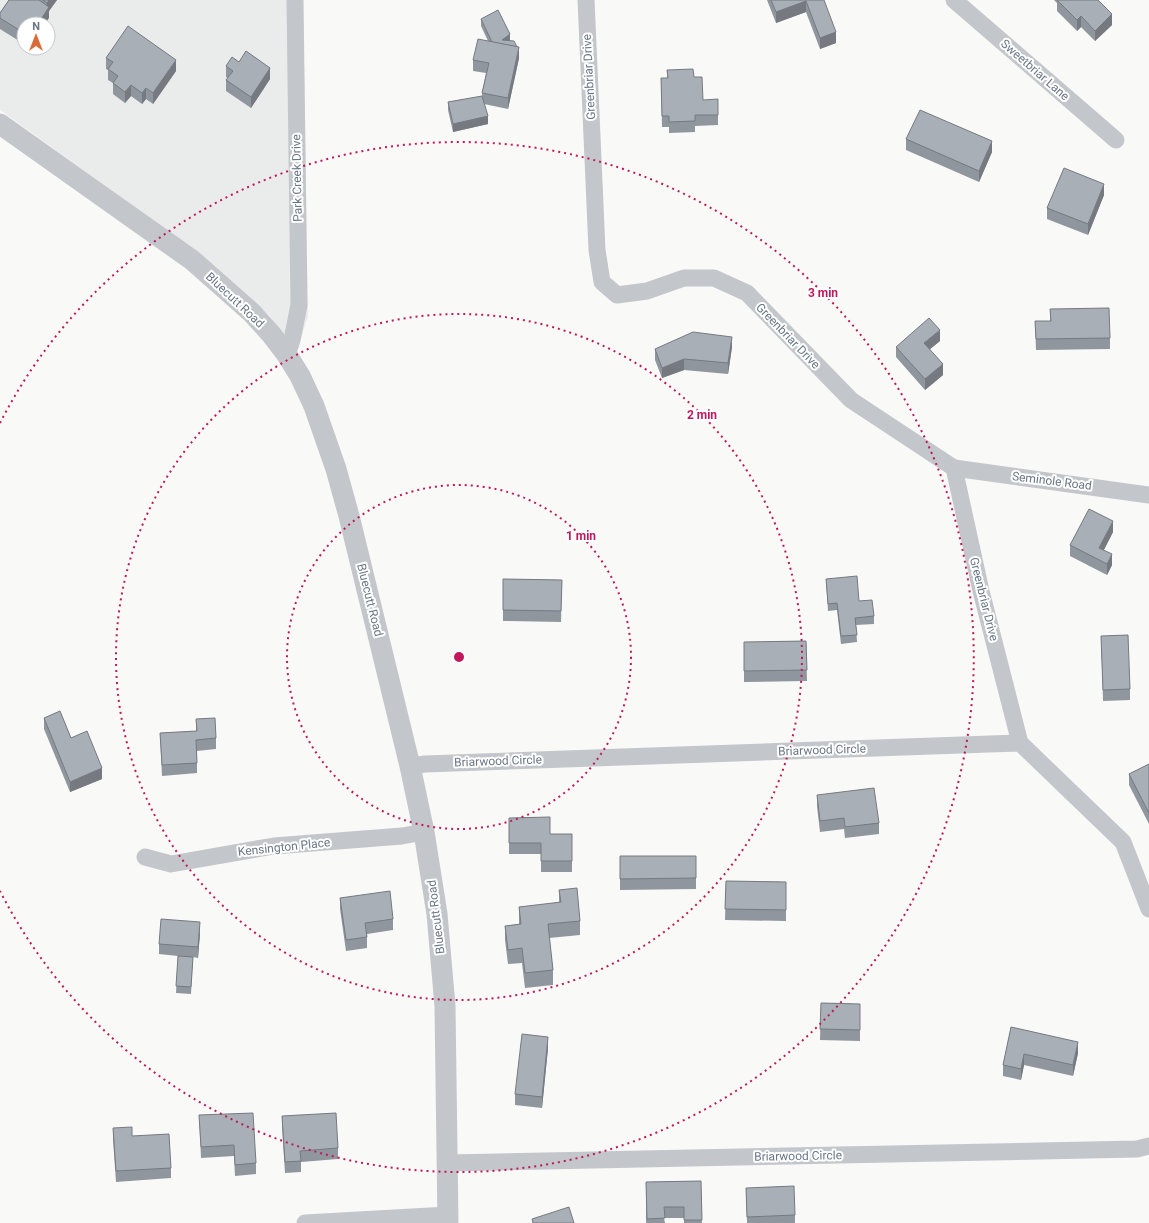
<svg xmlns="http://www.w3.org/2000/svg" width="1149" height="1223" viewBox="0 0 1149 1223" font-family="Roboto,sans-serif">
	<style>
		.built { fill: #eaebeb; fill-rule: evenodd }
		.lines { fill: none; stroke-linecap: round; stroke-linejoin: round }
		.minor { stroke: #c3c6ca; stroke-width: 17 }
		.tertiary { stroke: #c3c6ca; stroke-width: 21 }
		.wall { fill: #90969d }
		.shaded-wall { fill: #767a80 }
		.building { fill: #a8afb7; stroke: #767a80 }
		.ring { fill: none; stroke: #c2185b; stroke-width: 2; stroke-dasharray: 2 4 }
		.labels { text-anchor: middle; stroke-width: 4; stroke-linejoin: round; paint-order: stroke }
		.street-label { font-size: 12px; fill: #6a7787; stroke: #fff }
		.centre { fill: #c2185b; stroke: #fff; stroke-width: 2 }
		.ring-label { font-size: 12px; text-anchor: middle; font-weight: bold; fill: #c2185b; stroke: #fff; stroke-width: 4; stroke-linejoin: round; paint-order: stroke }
	</style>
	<rect width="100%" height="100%" fill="#f9f9f7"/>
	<!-- built -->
	<path class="built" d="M0,0h303l5,316 -11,35 -28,-36 -62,-55 -69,-51 -138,-99zM24,24h24v24h-24z"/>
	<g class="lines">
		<!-- minor -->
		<g class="minor">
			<path d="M586,0l11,250 5,32 15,13 30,-4 37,-13h30l33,15 104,107 103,68 27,123 39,152"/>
			<path d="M954,0l162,140"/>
			<path d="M287,355l5,-15 7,-35 -4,-305"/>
			<path d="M954,468l195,27"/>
			<path d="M410,766l15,-2 595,-21 103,99 26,67"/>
			<path d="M145,857l26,7 103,-18 128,-10 22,-4"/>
			<path d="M447,1163l690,-14 12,-3"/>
			<path d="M305,1223l143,-8"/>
		</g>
		<!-- tertiary -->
		<path class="tertiary" d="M0,124l192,136 60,53 19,21 16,21 13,21 14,30 22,63 13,47 61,250 14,66 13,82 8,92 3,217"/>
	</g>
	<!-- wall -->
	<g class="wall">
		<path d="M9,0h48l-8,11v7l-25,6v20l-24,-15v-16z"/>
		<path d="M767,0h57l12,43 -16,6 -14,-37 -30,11z"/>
		<path d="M1054,0h44l14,25 -17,16 -14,-14 -4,4 -20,-20v-8z"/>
		<path d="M481,19l29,22 9,17 -11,51 -24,-5 4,20 -35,8 -5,-22v-8l34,-6v-3l4,-20 -13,-2v-11l15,-19 -7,-15z"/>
		<path d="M106,58l70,13 -23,33 -7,-5 -4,5 -11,-8 -6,7 -12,-9v-11l-5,-3v-10l-2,-1z"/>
		<path d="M239,62l31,17 -19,29 -25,-17v-11l2,-2 -2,-1v-11z"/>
		<path d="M667,70l27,7 9,23 15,15v10l-23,1v6l-26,1v-6h-7l-1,-49h6z"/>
		<path d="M906,139l86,13 -13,30 -73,-32z"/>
		<path d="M1104,195l-16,40 -41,-16v-11z"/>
		<path d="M1050,309l60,29v11l-74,1 -1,-29h15z"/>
		<path d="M940,341l-10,8 13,26 -18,15 -29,-33v-10z"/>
		<path d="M732,347l-4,27 -44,-4 -22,8 -7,-18v-11z"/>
		<path d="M1113,532l-9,18 8,15 -5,10 -37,-19v-11z"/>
		<path d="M503,579l59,1 -1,42 -58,-1z"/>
		<path d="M826,579l33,22 15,15v8l-18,1 1,17 -16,2 -4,-34 -9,1z"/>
		<path d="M1101,636l29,53v11l-27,1z"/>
		<path d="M806,641l1,40 -63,1v-40z"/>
		<path d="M44,718l27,20 31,41 -32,13 -26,-63z"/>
		<path d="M196,719l20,19v11l-19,2v22l-35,3 -2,-43 36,-2z"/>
		<path d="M1149,764v60l-20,-39v-11z"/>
		<path d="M817,795l62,28v11l-34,4 -1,-9 -24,3 -3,-26z"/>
		<path d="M509,818l41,16h22v38h-31v-18h-32z"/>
		<path d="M620,856h76v33l-76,1z"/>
		<path d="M726,881l60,1v39l-61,-1z"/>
		<path d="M559,890l21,31v14l-31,3 4,32v15l-28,3 -3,-25 -14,1 -3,-24v-14l14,-2v-17l40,-4z"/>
		<path d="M340,898l53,21v11l-26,4v14l-21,3 -6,-42z"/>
		<path d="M200,933l-2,25 -5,-1 -2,37 -15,-1 2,-37 -19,-2v-10z"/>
		<path d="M821,1003l39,1v37l-40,-1z"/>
		<path d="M1011,1027l67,26 -5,23 -49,-11 -3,15 -18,-4v-11z"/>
		<path d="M548,1048l-6,60 -27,-3v-11z"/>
		<path d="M199,1115l57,48v11l-21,2 -1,-20 -33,2z"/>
		<path d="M282,1116l56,32v11l-37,3v10l-16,1 -3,-46z"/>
		<path d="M113,1128l19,8 39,32v10l-55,4 -3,-43z"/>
		<path d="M701,1181l1,42h-18v-5h-20l1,5h-19v-41z"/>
		<path d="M746,1188l49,27v8h-48z"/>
	</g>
	<!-- shaded-wall -->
	<g class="shaded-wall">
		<path d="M49,0h8l-8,11v7l-4,6h-7l9,-14v-7z"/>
		<path d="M806,1v11l-30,11v-11z"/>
		<path d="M1112,14v11l-17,16v-10z"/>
		<path d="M1081,16v11l-4,4v-11z"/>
		<path d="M836,32v11l-16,6v-11z"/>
		<path d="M510,34v8l-8,-2z"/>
		<path d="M519,47v11l-11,51v-11z"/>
		<path d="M176,60v11l-23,33v-11z"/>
		<path d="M270,68v11l-19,29v-11z"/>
		<path d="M131,85v11l-6,7v-11z"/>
		<path d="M146,88v11l-4,5v-11z"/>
		<path d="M488,116v8l-35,8v-8z"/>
		<path d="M992,141v11l-13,30v-11z"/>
		<path d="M1104,184v11l-16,40v-11z"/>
		<path d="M940,330v11l-16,13v-11z"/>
		<path d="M732,337v10l-4,27v-11z"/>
		<path d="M684,359v11l-22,8v-10z"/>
		<path d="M943,364v11l-18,15v-11z"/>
		<path d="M1113,521v11l-14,27v-11z"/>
		<path d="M1112,554v11l-5,10v-11z"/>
		<path d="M102,768v11l-32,13v-10z"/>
		<path d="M200,922v11l-2,25v-11z"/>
		<path d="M548,1037v11l-6,60v-11z"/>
		<path d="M1078,1042v11l-5,23v-11z"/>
		<path d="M1024,1054v11l-3,15v-11z"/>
	</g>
	<!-- building -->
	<g class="building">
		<path d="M9,0h30l10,7 -11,17h-14v9l-24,-15v-5z"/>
		<path d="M43,0h6l-2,3z"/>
		<path d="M771,0h53l12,32 -16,6 -14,-37 -30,11z"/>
		<path d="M1057,0h41l14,14 -17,17 -14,-15 -4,4z"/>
		<path d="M498,10l12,24 -8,6 12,1 3,6 -25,-5 -11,-23z"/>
		<path d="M128,26l48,34 -23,33 -7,-5 -4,5 -11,-8 -6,7 -12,-9 5,-7 -10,-7 5,-7 -7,-4z"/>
		<path d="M478,39l41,8 -11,51 -26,-5 7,-30 -16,-3z"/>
		<path d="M246,51l24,17 -19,29 -25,-17 7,-9 -7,-5 6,-9 7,5z"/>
		<path d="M693,69l1,8h8l1,23 15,-1v16h-23v6l-26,1v-6h-7l-1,-38h7l-1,-8z"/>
		<path d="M482,96l6,20 -35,8 -5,-22z"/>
		<path d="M920,110l72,31 -13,30 -73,-32z"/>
		<path d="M1064,168l40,16 -16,40 -41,-16z"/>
		<path d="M1109,308l1,30 -74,1 -1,-18h16l-1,-12z"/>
		<path d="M929,318l11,12 -16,13 19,21 -18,15 -29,-32z"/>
		<path d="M693,332l39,5 -4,26 -44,-4 -22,9 -7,-19z"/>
		<path d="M1089,509l24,12 -14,27 13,6 -5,10 -37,-19z"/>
		<path d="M857,576l2,25 13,-1 2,16 -19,2 2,17 -16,1 -4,-33 -9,1 -2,-25z"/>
		<path d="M503,579l59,1 -1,31 -58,-1z"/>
		<path d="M1128,635l2,54 -27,1 -2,-54z"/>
		<path d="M806,641l1,29 -63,1v-29z"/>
		<path d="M60,711l11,27 16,-7 15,37 -32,14 -26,-64z"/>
		<path d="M215,718l1,20 -20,2 1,23 -35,2 -2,-32 37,-2 -1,-12z"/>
		<path d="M1149,764v49l-20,-39z"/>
		<path d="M874,788l5,35 -34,4 -1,-9 -24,3 -3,-26z"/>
		<path d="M550,817v17h22v27h-31v-18h-32v-25z"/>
		<path d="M620,856h76v22l-76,1z"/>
		<path d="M726,881l60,1v28l-61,-1z"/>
		<path d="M577,888l3,33 -32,3 5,46 -28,3 -3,-25 -14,2 -3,-24 16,-2 -2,-17 42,-5 -2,-12z"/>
		<path d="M390,891l3,28 -28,4 2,14 -21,3 -6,-42z"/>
		<path d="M161,919l39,3 -2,25 -39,-3z"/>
		<path d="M178,956l15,1 -2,30 -15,-1z"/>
		<path d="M821,1003l39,1v26l-40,-1z"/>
		<path d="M1011,1027l67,15 -5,23 -49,-11 -3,15 -18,-4z"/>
		<path d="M522,1034l26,3 -6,60 -27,-3z"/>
		<path d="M253,1113l3,50 -21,2 -1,-20 -33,2 -2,-32z"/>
		<path d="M336,1113l2,35 -38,3 1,10 -16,1 -3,-46z"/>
		<path d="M132,1127v9l37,-2 2,34 -55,3 -3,-43z"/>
		<path d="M701,1181l1,39h-18v-13h-20l1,11 -18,1 -1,-37z"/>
		<path d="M794,1186l1,29 -48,2 -1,-29z"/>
		<path d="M569,1207l5,16h-41l-1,-4z"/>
	</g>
	<!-- distance rings -->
	<g class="ring">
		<circle cx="459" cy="657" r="172"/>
		<circle cx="459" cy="657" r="343"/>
		<path d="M0 423A515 515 0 1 1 0 891"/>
	</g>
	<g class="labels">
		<!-- street labels -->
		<g class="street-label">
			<text transform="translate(1035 70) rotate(41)" y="4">Sweetbriar Lane</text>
			<text transform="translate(589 77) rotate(-93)" y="4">Greenbriar Drive</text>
			<text transform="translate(297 178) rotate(-91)" y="4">Park Creek Drive</text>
			<text transform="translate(235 300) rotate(43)" y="4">Bluecutt Road</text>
			<text transform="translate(788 336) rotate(46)" y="4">Greenbriar Drive</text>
			<text transform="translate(1052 481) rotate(7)" y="4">Seminole Road</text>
			<text transform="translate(984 599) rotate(76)" y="4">Greenbriar Drive</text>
			<text transform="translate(370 600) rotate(76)" y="4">Bluecutt Road</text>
			<text transform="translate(822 750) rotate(-2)" y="4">Briarwood Circle</text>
			<text transform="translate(498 761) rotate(-2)" y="4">Briarwood Circle</text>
			<text transform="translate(284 847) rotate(-6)" y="4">Kensington Place</text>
			<text transform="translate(436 917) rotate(-97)" y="4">Bluecutt Road</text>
			<text transform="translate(798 1156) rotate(-1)" y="4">Briarwood Circle</text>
		</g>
	</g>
	<circle cx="459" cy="657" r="6" class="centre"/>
	<g class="ring-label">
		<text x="823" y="297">3 min</text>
		<text x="702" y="419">2 min</text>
		<text x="581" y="540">1 min</text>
	</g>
	<!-- north arrow -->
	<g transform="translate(36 36)"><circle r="19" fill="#ffffff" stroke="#c3c9cf"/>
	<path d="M0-3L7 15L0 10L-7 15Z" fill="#da6b37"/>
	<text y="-6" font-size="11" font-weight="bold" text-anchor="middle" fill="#6a7787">N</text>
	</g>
</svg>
